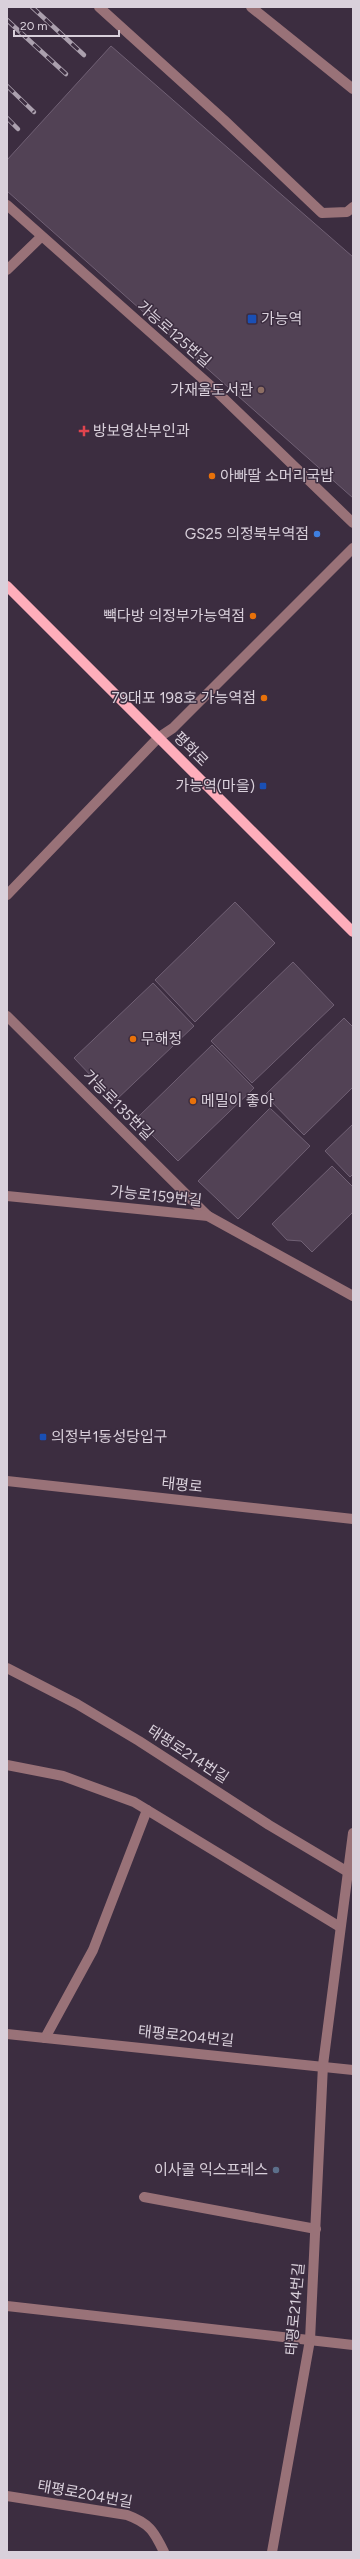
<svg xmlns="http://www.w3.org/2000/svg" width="360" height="2559" viewBox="0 0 360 2559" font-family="Figtree,'Noto Sans KR',sans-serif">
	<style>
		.building { fill: #524255; stroke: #706074 }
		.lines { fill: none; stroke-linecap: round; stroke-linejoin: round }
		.minor { stroke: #997278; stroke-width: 10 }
		.major { stroke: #feaebb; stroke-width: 10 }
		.rail-casing { stroke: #aba0ae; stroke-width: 4.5 }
		.rail { stroke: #3c2d40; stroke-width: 3; stroke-dasharray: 9; stroke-linecap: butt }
		.transit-dot { fill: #1a4fb4; stroke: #3c2d40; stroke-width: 1.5 }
		.education-dot { fill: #8d6e63; stroke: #3c2d40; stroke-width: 1.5 }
		.health-dot { fill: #e0444e; stroke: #3c2d40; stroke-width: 1.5 }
		.food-dot { fill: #e8710a; stroke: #3c2d40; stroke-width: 1.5 }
		.shop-dot { fill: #3f7fe0; stroke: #3c2d40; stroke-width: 1.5 }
		.service-dot { fill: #5c6f8a; stroke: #3c2d40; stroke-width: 1.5 }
		.labels { text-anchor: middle; stroke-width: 3; stroke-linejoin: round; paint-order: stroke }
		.poi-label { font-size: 15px; fill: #d9d0db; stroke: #3c2d40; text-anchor: start }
		.street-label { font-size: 15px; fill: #d9d0db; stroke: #3c2d40 }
	</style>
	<rect width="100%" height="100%" fill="#3c2d40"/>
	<!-- building -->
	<g class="building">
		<path d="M111,46l242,211v241l-346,-307v-31z"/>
		<path d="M235,902l40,41 -80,79 -40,-42z"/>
		<path d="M293,962l41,43 -82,78 -41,-42z"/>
		<path d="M153,983l41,43 -79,75 -41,-43z"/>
		<path d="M344,1018l9,9v60l-49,48 -39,-40z"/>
		<path d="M212,1045l42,43 -76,73 -42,-42z"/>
		<path d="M270,1108l40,38 -72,73 -40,-38z"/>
		<path d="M353,1124v50l-3,3 -25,-26z"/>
		<path d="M332,1166l21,21v25l-41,40 -11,-11 -14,-1 -15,-16z"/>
	</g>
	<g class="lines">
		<!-- minor -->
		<g class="minor">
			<path d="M99,7l125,113 98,93 25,-1 6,-5"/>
			<path d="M251,7l102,82"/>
			<path d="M7,205l205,182 141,136"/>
			<path d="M7,270l34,-33"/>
			<path d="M7,895l151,-157 15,-10 180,-180"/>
			<path d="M7,1016l201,200"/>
			<path d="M7,1196l201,20 145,80"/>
			<path d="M7,1481l346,38"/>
			<path d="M7,1668l70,36 62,37 130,84 84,50"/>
			<path d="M7,1765l56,11 71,26 206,125"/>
			<path d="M7,2034l346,36"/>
			<path d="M45,2038l48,-88 54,-140"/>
			<path d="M144,2197l172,32"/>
			<path d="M7,2306l346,39"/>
			<path d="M7,2496l120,19c22,8 27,16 37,37"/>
			<path d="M272,2552l38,-212 13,-275 30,-232"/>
		</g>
		<!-- major -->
		<path class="major" d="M7,586l346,346"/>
		<defs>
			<g id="rail">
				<path d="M32,7l52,48"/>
				<path d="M7,20l59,54"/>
				<path d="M7,86l27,26"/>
				<path d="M7,118l11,11"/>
			</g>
		</defs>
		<!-- rail casing -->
		<use href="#rail" class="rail-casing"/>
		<!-- rail -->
		<use href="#rail" class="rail"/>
	</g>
	<!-- markers -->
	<g class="transit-dot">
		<rect x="247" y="314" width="10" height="10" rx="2"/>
		<rect x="259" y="782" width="8" height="8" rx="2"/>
		<rect x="39" y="1433" width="8" height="8" rx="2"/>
	</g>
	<circle class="education-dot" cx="261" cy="390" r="4"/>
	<path class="health-dot" d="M82 425h4v4h4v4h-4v4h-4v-4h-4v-4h4z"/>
	<g class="food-dot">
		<circle cx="212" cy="476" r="4"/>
		<circle cx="253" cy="616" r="4"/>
		<circle cx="264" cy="698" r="4"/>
		<circle cx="133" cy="1039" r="4"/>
		<circle cx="193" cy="1101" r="4"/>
	</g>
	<circle class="shop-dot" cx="317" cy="534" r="4"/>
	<circle class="service-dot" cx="276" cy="2170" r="4"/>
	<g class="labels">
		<!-- poi labels -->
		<g class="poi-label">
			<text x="261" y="324">가능역</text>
			<text x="253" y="395" text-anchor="end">가재울도서관</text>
			<text x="93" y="436">방보영산부인과</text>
			<text x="220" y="481">아빠딸 소머리국밥</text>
			<text x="309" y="539" text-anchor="end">GS25 의정북부역점</text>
			<text x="245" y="621" text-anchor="end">빽다방 의정부가능역점</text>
			<text x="256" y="703" text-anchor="end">79대포 198호 가능역점</text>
			<text x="255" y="791" text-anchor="end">가능역(마을)</text>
			<text x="141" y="1044">무해정</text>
			<text x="201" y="1106">메밀이 좋아</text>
			<text x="51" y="1442">의정부1동성당입구</text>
			<text x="268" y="2175" text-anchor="end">이사콜 익스프레스</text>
		</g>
		<!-- street labels -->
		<g class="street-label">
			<text transform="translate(174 334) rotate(41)" y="5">가능로125번길</text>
			<text transform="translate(191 749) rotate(45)" y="5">평화로</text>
			<text transform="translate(118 1105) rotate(45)" y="5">가능로135번길</text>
			<text transform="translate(156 1196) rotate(6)" y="5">가능로159번길</text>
			<text transform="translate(182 1485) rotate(6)" y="5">태평로</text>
			<text transform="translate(188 1754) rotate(33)" y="5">태평로214번길</text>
			<text transform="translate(186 2036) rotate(6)" y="5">태평로204번길</text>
			<text transform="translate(295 2309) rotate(-85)" y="5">태평로214번길</text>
			<text transform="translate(85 2494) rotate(10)" y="5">태평로204번길</text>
		</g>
	</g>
	<!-- border -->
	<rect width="360" height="2559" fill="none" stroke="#d9d0db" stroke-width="16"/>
	<!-- scale -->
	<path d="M14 30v6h105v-6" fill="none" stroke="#d9d0db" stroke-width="2"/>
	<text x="20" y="30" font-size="12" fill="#d9d0db" stroke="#3c2d40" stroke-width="3" paint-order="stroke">20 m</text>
</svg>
